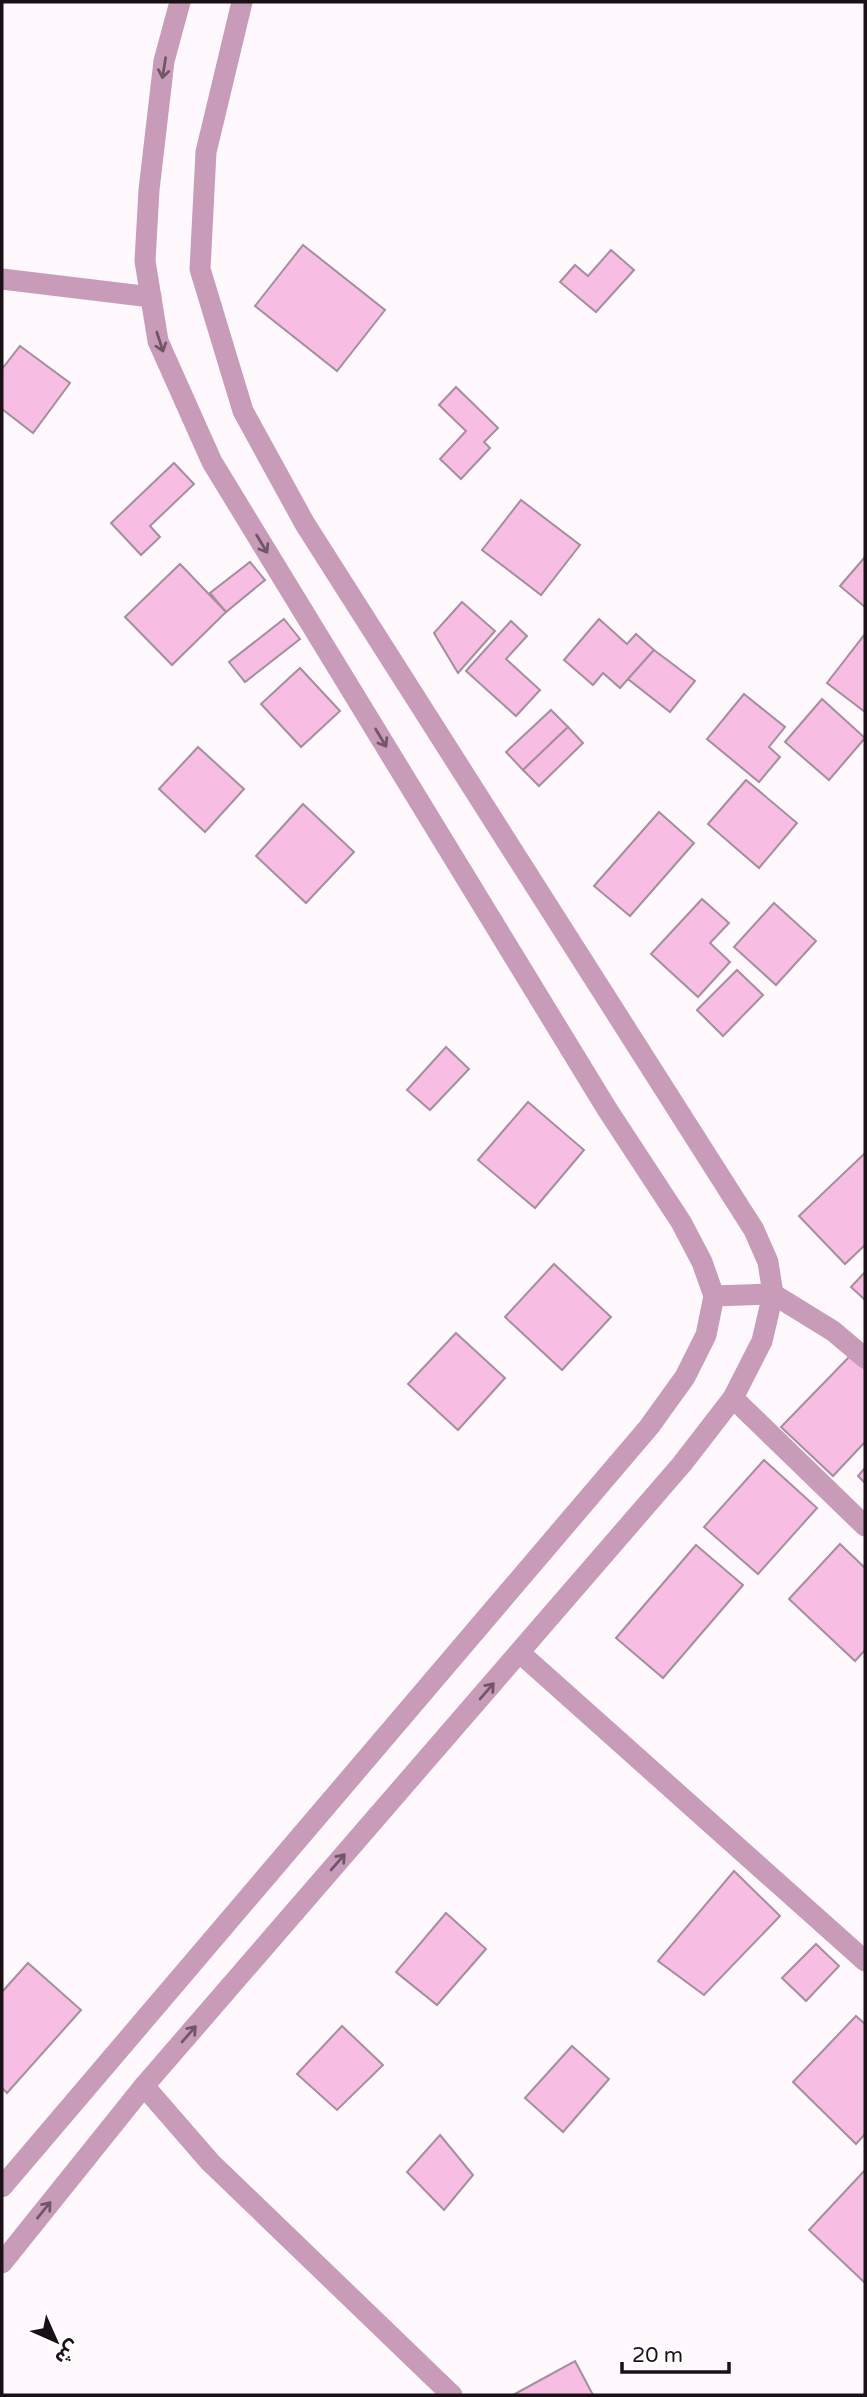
<svg xmlns="http://www.w3.org/2000/svg" width="867" height="2397" viewBox="0 0 867 2397" font-family="'Varela Round','Noto Sans Arabic',sans-serif">
	<style>
		.building { fill: #f7bde3; stroke: #a58e9d; stroke-width: 2 }
		.lines { fill: none; stroke-linecap: round; stroke-linejoin: round }
		.minor { stroke: #c89cb9; stroke-width: 21 }
		.tertiary { stroke: #c89cb9; stroke-width: 21 }
		.oneway { stroke: #715668 }
	</style>
	<rect width="100%" height="100%" fill="#fff9fd"/>
	<!-- building -->
	<g class="building">
		<path d="M303,245l82,65 -48,61 -82,-65z"/>
		<path d="M611,250l23,20 -38,42 -36,-30 15,-17 13,11z"/>
		<path d="M20,346l50,37 -37,50 -31,-24v-40z"/>
		<path d="M456,387l42,41 -14,14 6,6 -29,31 -21,-20 26,-28 -27,-26z"/>
		<path d="M174,463l20,21 -44,42 10,11 -19,18 -30,-32z"/>
		<path d="M521,500l59,45 -39,50 -59,-45z"/>
		<path d="M865,557v50l-25,-21z"/>
		<path d="M250,562l15,18 -39,32 -16,-19z"/>
		<path d="M180,564l46,48 -54,53 -47,-48z"/>
		<path d="M462,602l33,29 -37,42 -24,-40z"/>
		<path d="M284,619l16,20 -55,43 -16,-20z"/>
		<path d="M599,619l28,25 9,-10 18,16 -34,38 -17,-15 -10,12 -29,-25z"/>
		<path d="M511,621l16,15 -21,23 34,31 -24,26 -50,-45z"/>
		<path d="M865,634v78l-38,-29z"/>
		<path d="M654,650l41,31 -25,31 -42,-33z"/>
		<path d="M300,668l40,43 -39,36 -40,-43z"/>
		<path d="M744,694l41,33 -16,20 11,10 -21,25 -52,-43z"/>
		<path d="M822,699l43,39 -36,42 -44,-38z"/>
		<path d="M551,710l17,17 -45,43 -17,-18z"/>
		<path d="M568,727l15,16 -44,43 -16,-16z"/>
		<path d="M198,747l46,42 -39,43 -46,-43z"/>
		<path d="M746,780l51,43 -38,45 -51,-44z"/>
		<path d="M303,804l51,48 -48,51 -50,-47z"/>
		<path d="M659,812l35,31 -64,73 -36,-30z"/>
		<path d="M702,899l27,24 -19,20 20,19 -32,35 -47,-43z"/>
		<path d="M774,903l42,38 -40,44 -42,-38z"/>
		<path d="M737,970l26,25 -40,41 -26,-26z"/>
		<path d="M446,1047l23,22 -39,41 -23,-20z"/>
		<path d="M528,1102l56,48 -49,58 -57,-48z"/>
		<path d="M865,1153v92l-20,19 -46,-48z"/>
		<path d="M554,1264l57,53 -49,53 -57,-53z"/>
		<path d="M865,1272v28l-14,-13z"/>
		<path d="M456,1333l49,45 -47,52 -50,-46z"/>
		<path d="M851,1355l14,14v73l-32,34 -52,-49z"/>
		<path d="M764,1460l53,48 -59,66 -54,-47z"/>
		<path d="M865,1468v15l-7,-7z"/>
		<path d="M840,1544l25,24v82l-10,11 -66,-62z"/>
		<path d="M696,1545l47,40 -80,93 -47,-40z"/>
		<path d="M734,1871l46,45 -76,79 -46,-34z"/>
		<path d="M446,1913l40,36 -49,56 -41,-33z"/>
		<path d="M816,1944l23,22 -33,35 -24,-23z"/>
		<path d="M28,1963l53,47 -74,83 -5,-5v-96z"/>
		<path d="M856,2016l9,8v110l-9,10 -63,-62z"/>
		<path d="M342,2026l41,39 -46,45 -40,-36z"/>
		<path d="M572,2046l37,33 -46,53 -38,-34z"/>
		<path d="M440,2135l33,40 -29,35 -37,-38z"/>
		<path d="M865,2170v113l-56,-53z"/>
		<path d="M575,2361l18,34h-80z"/>
	</g>
	<g class="lines">
		<!-- minor -->
		<g class="minor">
			<path d="M2,279l149,18"/>
			<path d="M733,1398l132,128"/>
			<path d="M520,1653l345,308"/>
			<path d="M144,2086l66,76 242,233"/>
		</g>
		<!-- tertiary -->
		<g class="tertiary">
			<path d="M714,1296l59,-2 60,37 32,27"/>
			<path d="M2,2187l647,-760 36,-50 21,-42 8,-39 -12,-34 -21,-40 -74,-113 -395,-647 -54,-121 -13,-80 4,-71 15,-129 16,-59"/>
			<path d="M2,2263l142,-177 538,-622 51,-66 29,-57 11,-47 -5,-32 -14,-32 -449,-706 -62,-113 -43,-142 6,-117 36,-150"/>
		</g>
	</g>
	<!-- one-way arrows -->
	<defs><path id="oneway-shaft" d="M-6 0H5M1.5-3L5.5 0L1.5 3" fill="none" stroke-width="1.6" stroke-linecap="round" stroke-linejoin="round" transform="scale(1.75)"/></defs>
	<g class="oneway">
		<use href="#oneway-shaft" transform="translate(164 68) rotate(99)"/>
		<use href="#oneway-shaft" transform="translate(160 342) rotate(72)"/>
		<use href="#oneway-shaft" transform="translate(262 544) rotate(59)"/>
		<use href="#oneway-shaft" transform="translate(381 738) rotate(59)"/>
		<use href="#oneway-shaft" transform="translate(487 1691) rotate(-49)"/>
		<use href="#oneway-shaft" transform="translate(338 1862) rotate(-49)"/>
		<use href="#oneway-shaft" transform="translate(189 2034) rotate(-49)"/>
		<use href="#oneway-shaft" transform="translate(44 2210) rotate(-51)"/>
	</g>
	<!-- border -->
	<rect width="867" height="2397" fill="none" stroke="#1a1117" stroke-width="7"/>
	<!-- north arrow -->
	<g transform="translate(56 2341) rotate(135)" stroke="#ffffff" stroke-width="5" paint-order="stroke">
	<path d="M0-5L12 26L0 18L-12 26Z" fill="#1a1117"/>
	<text y="-10" font-size="19" font-weight="bold" text-anchor="middle" fill="#1a1117">ش</text>
	</g>
	<!-- scale -->
	<path d="M622 2362v10h107v-10" fill="none" stroke="#1a1117" stroke-width="3.5"/>
	<text x="632" y="2362" font-size="21" fill="#1a1117" stroke="#ffffff" stroke-width="5" paint-order="stroke">20 m</text>
</svg>
